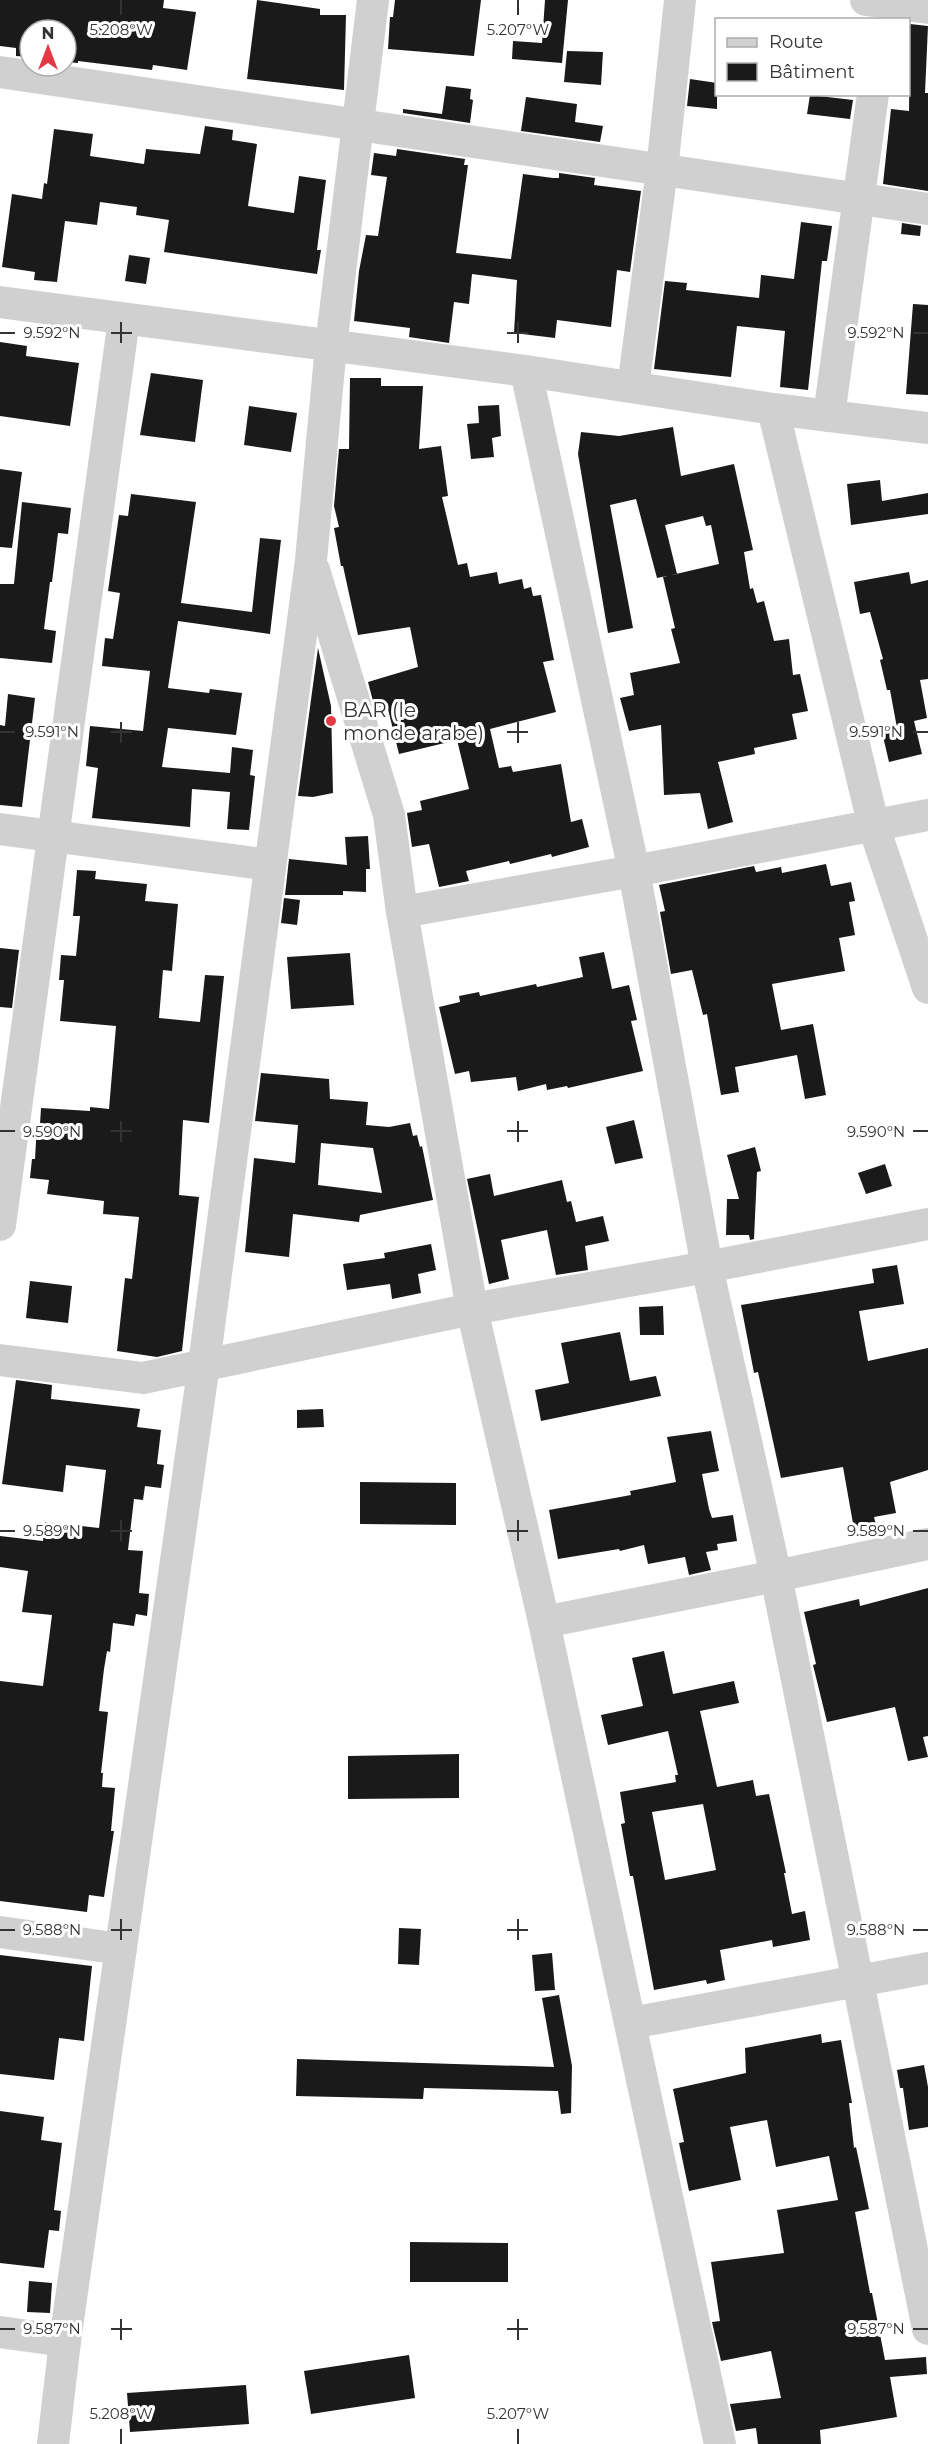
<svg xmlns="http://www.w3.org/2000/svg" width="928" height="2444" viewBox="0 0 928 2444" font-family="Montserrat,sans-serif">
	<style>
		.building { fill: #1a1a1a; fill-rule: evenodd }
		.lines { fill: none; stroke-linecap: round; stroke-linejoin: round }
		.minor { stroke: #d0d0d0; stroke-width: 32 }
		.ticks { fill: none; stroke: #333; stroke-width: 2 }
		.poi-dot { fill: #e63946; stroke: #fff; stroke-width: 2 }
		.labels { text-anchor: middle; stroke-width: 6; stroke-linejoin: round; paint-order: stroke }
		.poi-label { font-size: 20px; fill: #333; stroke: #fff; text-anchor: start }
		.ticks-label { font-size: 15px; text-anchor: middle; fill: #333; stroke: #fff; stroke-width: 6; stroke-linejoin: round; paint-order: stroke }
	</style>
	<rect width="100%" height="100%" fill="#fff"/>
	<!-- building -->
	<g class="building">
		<path d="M0,0h164l-1,8 33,4 -9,58 -34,-5 -1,5 -74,-9v2l-12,-1v-32h-36v27l-14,-1v-8l-16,-2z"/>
		<path d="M257,0l63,9v6h26l-2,75 -97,-11z"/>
		<path d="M395,0h86l-7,56 -86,-7 2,-32h3z"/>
		<path d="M545,0h23l-6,63 -50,-4 1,-18 29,2z"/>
		<path d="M910,24l18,2 -3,67h3v98l-45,-7 8,-75 18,2z"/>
		<path d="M567,51l36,1 -2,33 -37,-3z"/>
		<path d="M690,79l27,4v26l-30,-3z"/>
		<path d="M446,86l25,3 -1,10 3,1 -3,23 -67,-10v-4l39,5z"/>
		<path d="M810,95l43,5 -3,19 -43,-5z"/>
		<path d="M526,97l51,7 -2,18 28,4 -3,16 -79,-11z"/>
		<path d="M205,126l28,4 -1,10 25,4 -9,62 46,7 5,-37 27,4 -9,70h4l-4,24 -153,-22 5,-32 -33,-5 1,-8 -37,-5 -3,23 -32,-4 -8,61 -23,-2 1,-8 -33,-5 10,-73 30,5 2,-16 3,1 7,-55 39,5 -3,22 54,8 2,-15 54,5z"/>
		<path d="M397,149l68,10 -1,6h4l-12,88 55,6 12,-85 30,4h6v-5l36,5 -1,7 47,6 -11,81 -13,-2 -6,57 -54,-7 -2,18 -41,-5 3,-53 -45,-6 -3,30 -15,-2 -5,41 -40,-6 1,-9 -56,-7 5,-50 7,-36 12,1 9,-59 -16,-2 3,-22 22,3z"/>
		<path d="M801,222l31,4 -5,35h-5l-14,129 -28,-3 5,-56 -48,-5 -6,51 -77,-8 11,-88 22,2 -1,7 73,8 2,-23 33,4z"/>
		<path d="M902,223l19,3 -1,10 -19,-2z"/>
		<path d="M129,255l21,3 -4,26 -21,-3z"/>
		<path d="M913,304l15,1v90l-22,-1z"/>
		<path d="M0,342l27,4 -1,10 53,7 -9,63 -70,-10z"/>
		<path d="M151,373l52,7 -8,62 -55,-7z"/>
		<path d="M350,378h31v8h42l-4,63 22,-3 7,50 -6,1 16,68 9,-2 3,14 27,-5 2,12 23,-5 2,10 7,-2 2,9 8,-1 13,65 -11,2 13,50 -66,17 9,39 12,-2 2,6 48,-8 10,58 11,-3 7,28 -37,10 -1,-3 -41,10 -1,-3 -43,10 3,10 -30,6 -10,-43 -17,3 -5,-34 15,-3 -2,-9 49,-12 -12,-49 -58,14 -12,-49 -12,3 -1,-3 -6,-23 50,-15 -8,-40 -52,8 -15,-69h-2l-7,-38 5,-1 -5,-21 5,-57h10z"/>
		<path d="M499,405l2,31 -9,2 2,19 -23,2 -4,-35 12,-1 -1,-17z"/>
		<path d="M249,406l48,7 -6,39 -47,-7z"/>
		<path d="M673,427l8,49 53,-12 19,86 -9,2 6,37 3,-1 4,15 7,-2 10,40 15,-2 4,36 7,-1 8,37 -16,3 5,25 -43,9 1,6 -37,8 15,60 -25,7 -8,-36 -36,2 -3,-70 -32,6 -9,-33 14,-3 -4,-22 50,-10 -9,-34 4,-1 -12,-51 56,-13 -8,-39 -5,1 -3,-10 -38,9 12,49 -20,4 -21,-79 -26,6 23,123 -25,5 -30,-179 3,-22 38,4z"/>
		<path d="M0,469l22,3 -10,76 -12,-1z"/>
		<path d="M880,480l2,21 46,-8v21l-77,11 -4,-41z"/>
		<path d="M131,494l65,8 -15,101 71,9 8,-74 21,2 -11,94 -92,-13 -10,67 41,5 1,-4 32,4 -6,42 -68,-7 -6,39 68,6 2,-26 21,3 -3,25 5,1 -6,54 -22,-1 3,-37 -38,-3 -2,38 -98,-9 6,-50 -12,-2 4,-40 53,5 7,-60 -48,-5 3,-28 8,1 7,-46 -12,-2 11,-76 9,1z"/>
		<path d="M22,502l49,6 -3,26 -10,-1 -6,49h-2l-6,47 12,2 -4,32 -52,-5v-74h14z"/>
		<path d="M909,572l2,12 17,-4v99l-8,1 7,38 -13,3 8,33 -33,8 -7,-30 15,-4 -7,-38h-3l-7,-30 3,-1 -13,-47 -10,2 -6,-32z"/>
		<path d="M318,648l13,58 2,87 -20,4 -15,-1z"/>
		<path d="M8,694l27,4 -13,109 -22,-2v-80l5,1z"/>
		<path d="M368,836l2,33h-4v23l-23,-1v4h-58l4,-36 58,6 -2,-28z"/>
		<path d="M826,864l5,22 20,-4 4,19 -6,1 6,33 -16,3 6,33 -73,13 9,46 32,-6 13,71 -21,4 -8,-44 -62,12 4,25 -18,3 -14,-81 -4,1 -11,-45 -21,4 -11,-62 5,-1 -6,-26 95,-19 2,6 25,-5 1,6z"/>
		<path d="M77,870l19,1 -1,8 52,5 -2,17 33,3 -6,67 -9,-1 -4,48 41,4 5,-47 19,1 -15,147 -26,-3 -4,75 20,2 -17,154 -25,6 -40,-6 8,-73 7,1 7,-62 -36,-3 1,-13 -57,-7 2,-14 -19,-2 2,-19h3l2,-35h3l1,-16 49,3v-4l19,2 7,-83 -56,-5 4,-41h-5l2,-25 15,1 4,-40h-7z"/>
		<path d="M284,898l16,2 -3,25 -16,-2z"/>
		<path d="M0,948l19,2 -7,58 -12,-1z"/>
		<path d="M604,952l8,37 17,-4 8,35 -6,1 12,50 -75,17 -1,-2 -20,4 -1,-6 -28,7 -2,-14 -45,5 -2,-11 -14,3 -16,-67 21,-5 -1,-6 20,-4 1,4 56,-12 1,3 46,-10 -4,-20z"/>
		<path d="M350,953l4,52 -63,4 -4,-52z"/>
		<path d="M261,1073l68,6 1,20 38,3 -2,23 23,2 21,-4 3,13 4,-1 3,12 2,-1 11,54 -73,15 -1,7 -66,-8 -4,43 -44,-5 9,-94 41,5 3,-38 -43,-4zM321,1143l52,5 9,45 -64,-8z"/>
		<path d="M634,1120l9,38 -28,6 -9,-37z"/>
		<path d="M755,1147l6,24 -4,1 -3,67 -4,1 -1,-5h-23l1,-36h12l-12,-44z"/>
		<path d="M885,1164l7,22 -26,8 -8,-21z"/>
		<path d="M490,1174l4,22 68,-16 5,22 4,-1 5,21 27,-6 6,25 -24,5 3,24 -32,5 -9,-45 -46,10 8,39 -20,5 -22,-105z"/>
		<path d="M431,1244l5,26 -18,4 3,19 -29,6 -2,-15 -43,6 -4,-26 42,-6 -1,-5z"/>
		<path d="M897,1265l7,39 -45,7 9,50 60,-13v122l-38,12 6,31 -22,4 2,8 -22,4 -11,-62 -62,11 -23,-106 -4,1 -13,-68 133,-22 -2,-14z"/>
		<path d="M30,1281l42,5 -4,37 -42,-5z"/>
		<path d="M663,1306l1,29h-24l-1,-28z"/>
		<path d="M620,1332l10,49 26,-5 5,20 -120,25 -6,-31 34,-7 -8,-40z"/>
		<path d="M16,1380l36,5 -1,14 89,10 -3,18 24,3 -4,34 7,1 -3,23 -16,-2 -2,14 -9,-1 -6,51 15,1 -4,42 10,1 -2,22 -11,-2 -2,12 -21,-3 -3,29 -3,-1 -3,18 -5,42 9,1 -7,61h2l-1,14 13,1 -4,43h3l-10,66 -15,-2 -2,17 -87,-11v-220l43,5 9,-71 -30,-3 6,-41 -28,-4v-31l43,5 2,-19 54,6 7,-58 -40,-5 -3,27 -61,-8z"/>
		<path d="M323,1409l1,18 -27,1v-18z"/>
		<path d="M711,1431l8,40 -17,3 7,35 3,9 21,-3 4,26 -20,3 1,6 -12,2 5,18 -22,5 -4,-18 -37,7 -4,-19 -24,6 -1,-2 -61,10 -9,-49 82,-15 -1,-4 46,-9 -9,-45z"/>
		<path d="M360,1482l96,1v42l-96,-1z"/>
		<path d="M928,1588v148l-5,1 5,20 -20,4 -13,-54 -68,15 -14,-57 3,-1 -12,-52 55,-13 1,7z"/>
		<path d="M664,1651l9,43 61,-13 5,22 -39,8 17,76 36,-7 3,16 13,-2 17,79h-2l8,41 13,-3 5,29 -37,7 -1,-7 -52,10 5,30 -18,4 -1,-4 -52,10 -21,-114h-3l-9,-52 4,-1 -5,-31 56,-10 -1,-7h3l-10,-44 -60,14 -7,-30 42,-9 -11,-48zM703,1804l13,66 -51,10 -13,-68z"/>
		<path d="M459,1754v44l-111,1v-43z"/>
		<path d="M399,1928l22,1 -2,36 -21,-1z"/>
		<path d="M552,1953l3,37 -20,1 -3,-36z"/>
		<path d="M0,1955l92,11 -8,75 -25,-3 -5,42 -54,-6z"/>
		<path d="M559,1995l13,71 -1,47 -10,1 -3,-23 -134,-3 -1,11 -127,-3 1,-37 257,8 -12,-69z"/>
		<path d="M821,2034l1,9 19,-3 11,63h-3l5,45 2,-1 13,62 -14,3 15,81h2l13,67 41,-3 1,17 -37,3 7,40 -77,13 1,14h-63l-2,-16 -20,3 -6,-27 51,-6 -10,-47 -50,10 -9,-39 8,-1 -9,-59 73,-9 -7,-43 61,-10 -9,-44 -53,11 -9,-47 -37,7 11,53 -52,11 -10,-48 5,-1 -11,-53 73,-16 -1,-25z"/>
		<path d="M924,2065l4,22v40l-19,3 -6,-42h-3l-3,-18z"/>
		<path d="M0,2111l44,6 -3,23 21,3 -8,67 7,1 -2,20 -10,-1 -5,38 -44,-5z"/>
		<path d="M410,2242l98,1v39h-98z"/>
		<path d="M29,2281l23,2 -2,30 -23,-1z"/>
		<path d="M409,2355l6,43 -104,16 -7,-43z"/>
		<path d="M246,2385l3,39 -119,8 -3,-39z"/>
	</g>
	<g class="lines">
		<!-- minor -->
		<g class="minor">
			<path d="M866,0l62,8"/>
			<path d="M0,72l928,137"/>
			<path d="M0,302l526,69 247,38 155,19"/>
			<path d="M526,371l108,500 73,396 69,309 152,753"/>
			<path d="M633,387l29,-217 18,-170"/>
			<path d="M773,409l101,418 54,161"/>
			<path d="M829,416l44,-322"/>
			<path d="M314,570l75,245 13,97 70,397 72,313 176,822"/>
			<path d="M0,829l270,36"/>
			<path d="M402,912l232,-41 294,-56"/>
			<path d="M0,1225l124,-906"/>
			<path d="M0,1360l143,18 329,-69 235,-42 221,-43"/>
			<path d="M544,1622l232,-46 152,-32"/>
			<path d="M0,1932l121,17"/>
			<path d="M631,2023l297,-55"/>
			<path d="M0,2332l65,9"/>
			<path d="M53,2444l12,-103 139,-977 107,-804 20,-214 42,-346"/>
		</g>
	</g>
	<!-- ticks -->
	<path class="ticks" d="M121,0v15M518,0v15M121,322v21M518,322v21M0,333h15M111,333h21M507,333h21M913,333h15M121,722v21M518,722v21M0,732h15M111,732h21M507,732h21M913,732h15M121,1121v21M518,1121v21M0,1131h15M111,1131h21M507,1131h21M913,1131h15M121,1520v21M518,1520v21M0,1531h15M111,1531h21M507,1531h21M913,1531h15M121,1919v21M518,1919v21M0,1930h15M111,1930h21M507,1930h21M913,1930h15M121,2319v21M518,2319v21M0,2329h15M111,2329h21M507,2329h21M913,2329h15M121,2429v15M518,2429v15"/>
	<!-- markers -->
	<circle class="poi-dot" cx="331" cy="721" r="6"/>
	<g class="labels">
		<!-- poi labels -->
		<g class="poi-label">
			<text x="343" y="717">BAR (le<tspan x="343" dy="23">monde arabe)</tspan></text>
		</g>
	</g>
	<g class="ticks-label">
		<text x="121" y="35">5.208°W</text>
		<text x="518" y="35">5.207°W</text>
		<text x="52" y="338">9.592°N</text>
		<text x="876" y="338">9.592°N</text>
		<text x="52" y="737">9.591°N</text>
		<text x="876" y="737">9.591°N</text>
		<text x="52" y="1137">9.590°N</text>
		<text x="876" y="1137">9.590°N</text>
		<text x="52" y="1536">9.589°N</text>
		<text x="876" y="1536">9.589°N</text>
		<text x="52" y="1935">9.588°N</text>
		<text x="876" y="1935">9.588°N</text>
		<text x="52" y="2334">9.587°N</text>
		<text x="876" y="2334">9.587°N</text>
		<text x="121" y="2419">5.208°W</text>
		<text x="518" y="2419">5.207°W</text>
	</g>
	<!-- legend -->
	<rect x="715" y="18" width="195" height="78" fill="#ffffff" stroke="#adadad" stroke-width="1.5"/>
	<rect x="727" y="38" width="30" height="9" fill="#d0d0d0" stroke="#adadad" stroke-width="1.5"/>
	<text x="769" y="48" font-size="18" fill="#333333">Route</text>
	<rect x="727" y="63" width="30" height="18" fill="#1a1a1a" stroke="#adadad" stroke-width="1.5"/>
	<text x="769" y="78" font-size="18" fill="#333333">Bâtiment</text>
	<!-- north arrow -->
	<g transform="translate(48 48)"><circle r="28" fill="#ffffff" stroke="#adadad" stroke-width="1.5"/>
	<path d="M0-4.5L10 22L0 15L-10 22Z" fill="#e63946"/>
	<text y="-9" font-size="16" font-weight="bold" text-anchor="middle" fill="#333333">N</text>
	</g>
</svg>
